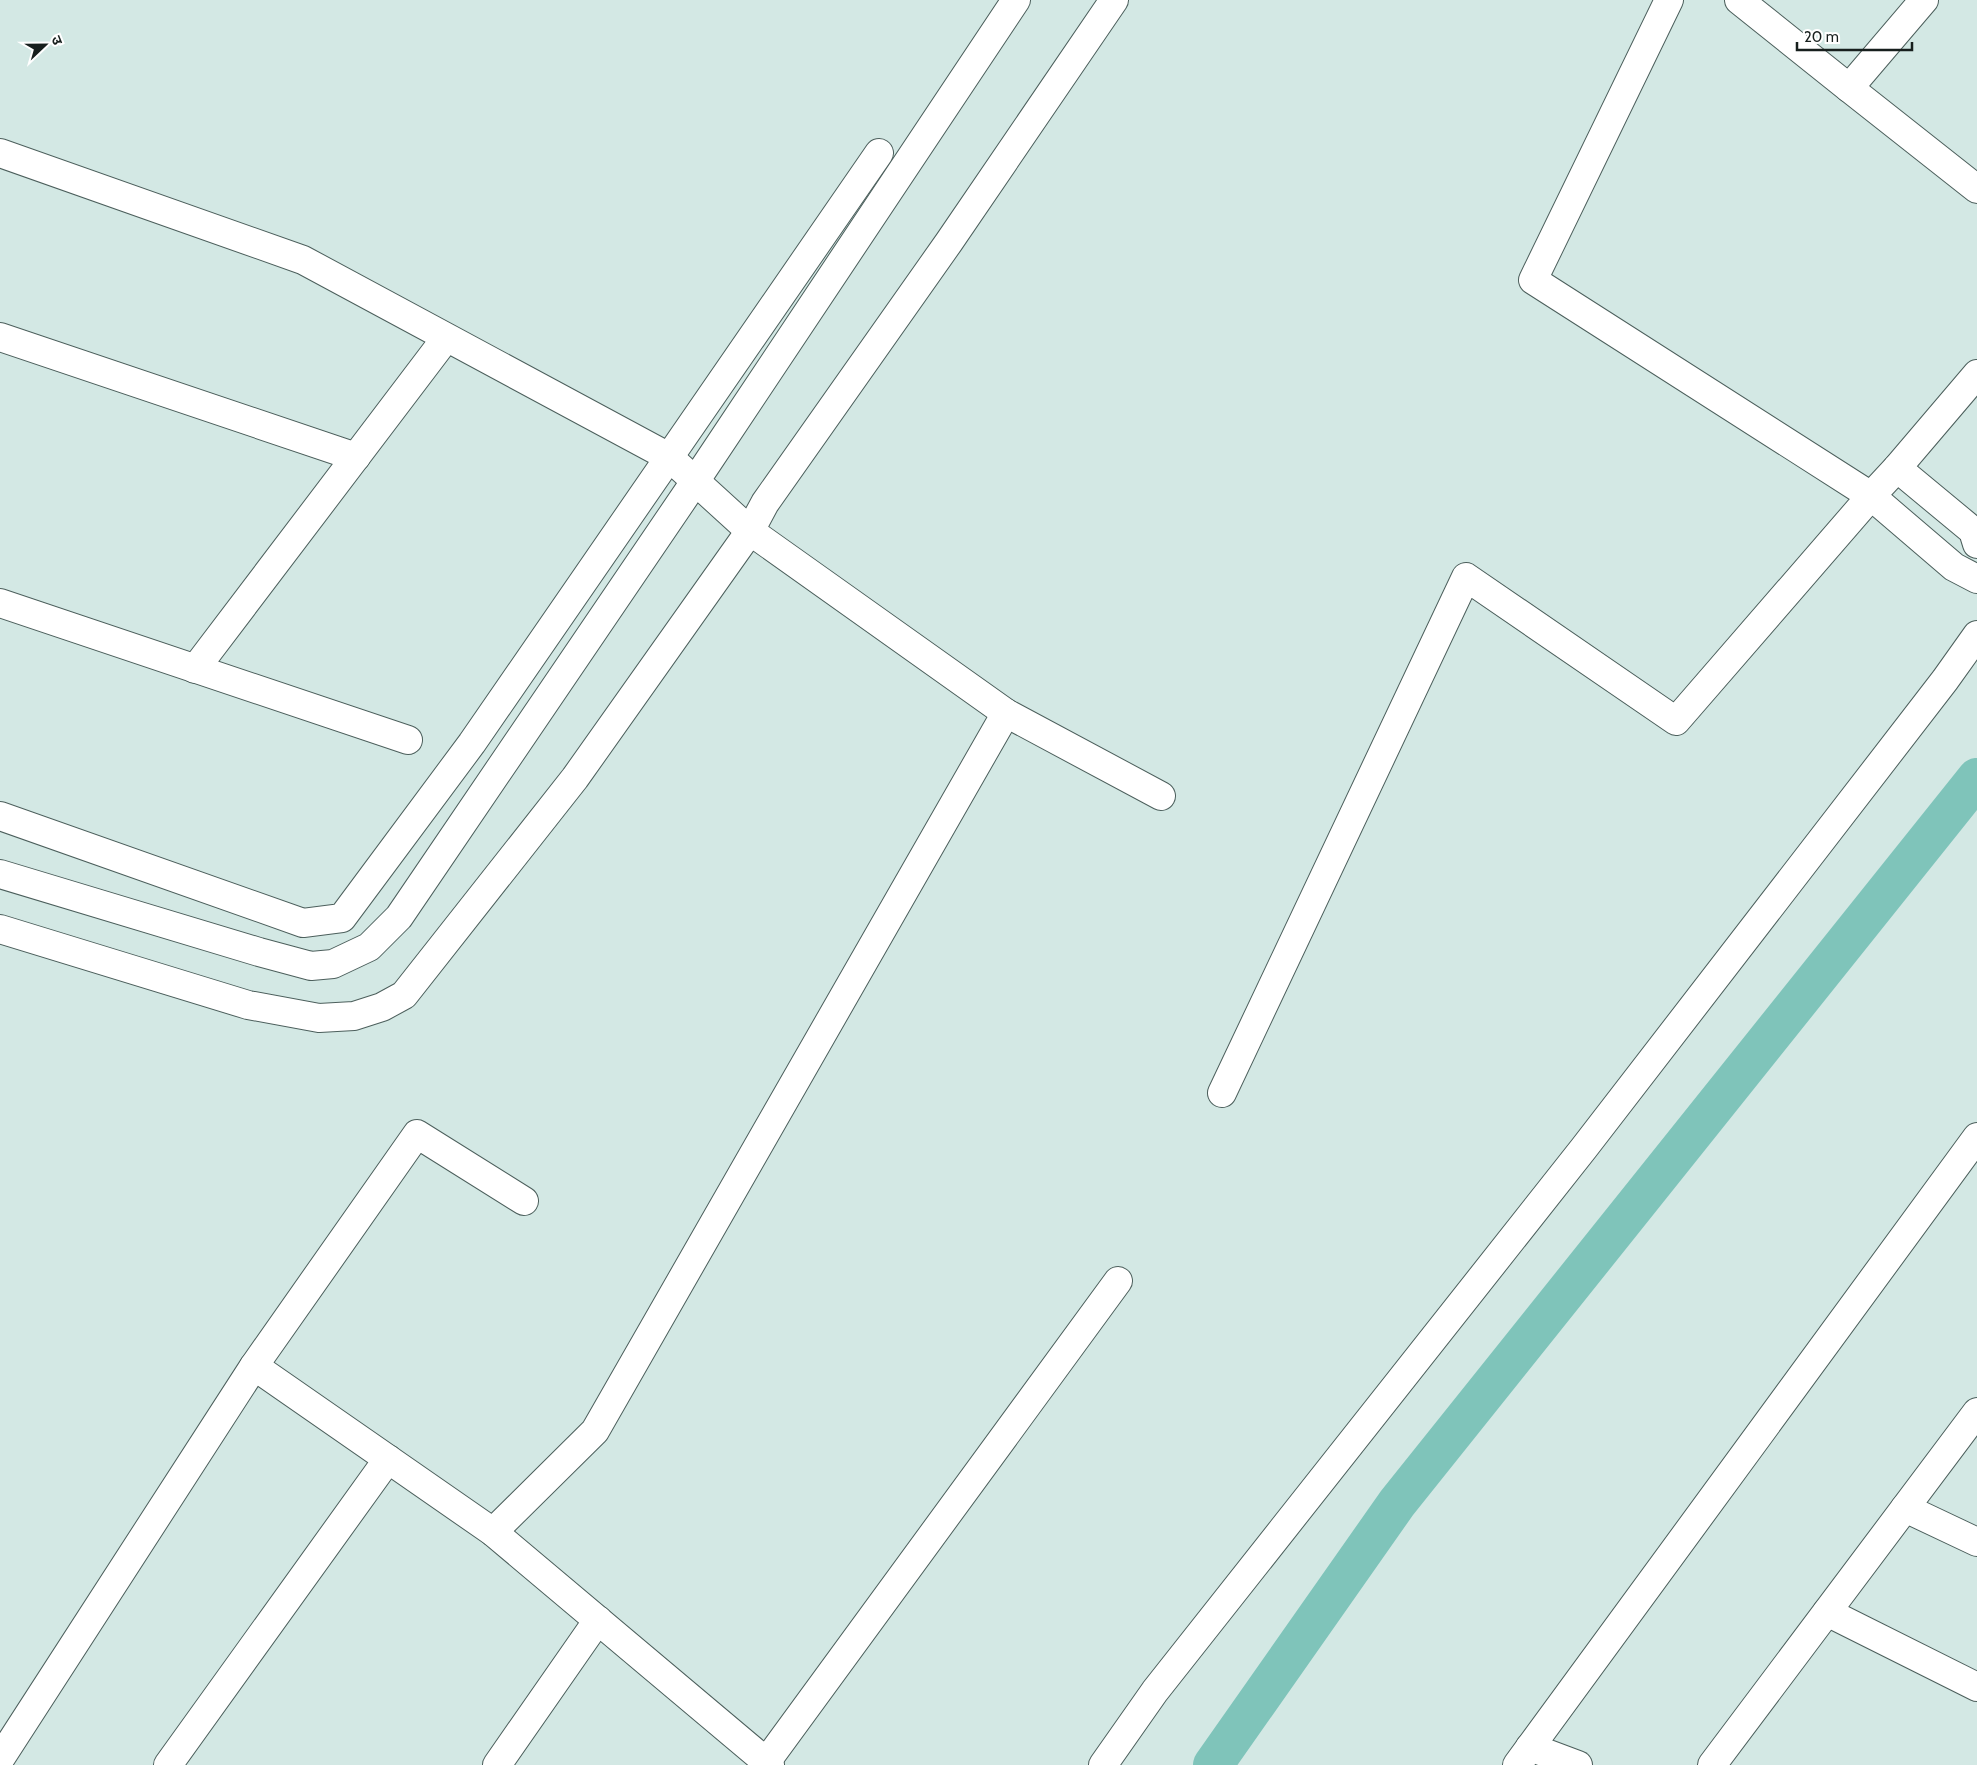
<svg xmlns="http://www.w3.org/2000/svg" width="1977" height="1765" viewBox="0 0 1977 1765" font-family="Cabin,'Noto Sans Devanagari',sans-serif">
	<style>
		.lines { fill: none; stroke-linecap: round; stroke-linejoin: round }
		.canal { stroke: #7fc4ba; stroke-width: 40 }
		.street-casing { stroke: #4c5f5c; stroke-width: 30 }
		.secondary-casing { stroke: #4c5f5c; stroke-width: 30 }
		.street { stroke: #fff; stroke-width: 28 }
		.secondary { stroke: #fff; stroke-width: 28 }
	</style>
	<rect width="100%" height="100%" fill="#d3e8e4"/>
	<g class="lines">
		<!-- canal -->
		<path class="canal" d="M1213,1765l184,-262 580,-725"/>
		<defs>
			<g id="street">
				<path d="M1739,0l110,88"/>
				<path d="M1924,0l-75,88 128,101"/>
				<path d="M0,153l303,107 366,197 81,74 256,182 155,83"/>
				<path d="M0,337l356,120"/>
				<path d="M1977,374l-80,94 -26,28 83,71 23,12"/>
				<path d="M1897,468l76,63 4,13"/>
				<path d="M0,603l408,137"/>
				<path d="M195,669l251,-331"/>
				<path d="M0,816l303,107 39,-5 130,-175 407,-590"/>
				<path d="M1222,1093l244,-516 210,144 195,-225 -338,-216 136,-280"/>
				<path d="M254,1366l239,166 277,233"/>
				<path d="M1905,1508l72,34"/>
				<path d="M493,1532l102,-101 411,-718"/>
				<path d="M1827,1612l150,75"/>
				<path d="M1530,1747l48,18"/>
				<path d="M0,1759l254,-393 163,-232 107,67"/>
				<path d="M168,1765l220,-306"/>
				<path d="M497,1765l101,-145"/>
				<path d="M764,1765l354,-484"/>
				<path d="M1517,1765l460,-628"/>
				<path d="M1712,1765l265,-353"/>
			</g>
			<g id="secondary">
				<path d="M0,874l259,78 52,14 22,-2 36,-17 30,-30 297,-437 320,-480"/>
				<path d="M0,929l248,76 71,13 35,-2 28,-9 22,-12 171,-217 175,-247 15,-28 184,-261 165,-242"/>
				<path d="M1103,1765l52,-74 429,-543 361,-468 32,-45"/>
			</g>
		</defs>
		<!-- street casing -->
		<use href="#street" class="street-casing"/>
		<!-- secondary casing -->
		<use href="#secondary" class="secondary-casing"/>
		<!-- street -->
		<use href="#street" class="street"/>
		<!-- secondary -->
		<use href="#secondary" class="secondary"/>
	</g>
	<!-- north arrow -->
	<g transform="translate(45 45) rotate(68)" stroke="#ffffff" stroke-width="4" paint-order="stroke">
	<path d="M0-4L9 19L0 12L-9 19Z" fill="#171f1d"/>
	<text y="-8" font-size="14" font-weight="bold" text-anchor="middle" fill="#171f1d">उ</text>
	</g>
	<!-- scale -->
	<path d="M1797 42v8h115v-8" fill="none" stroke="#171f1d" stroke-width="2.5"/>
	<text x="1804" y="42" font-size="15" fill="#171f1d" stroke="#ffffff" stroke-width="4" paint-order="stroke">20 m</text>
</svg>
